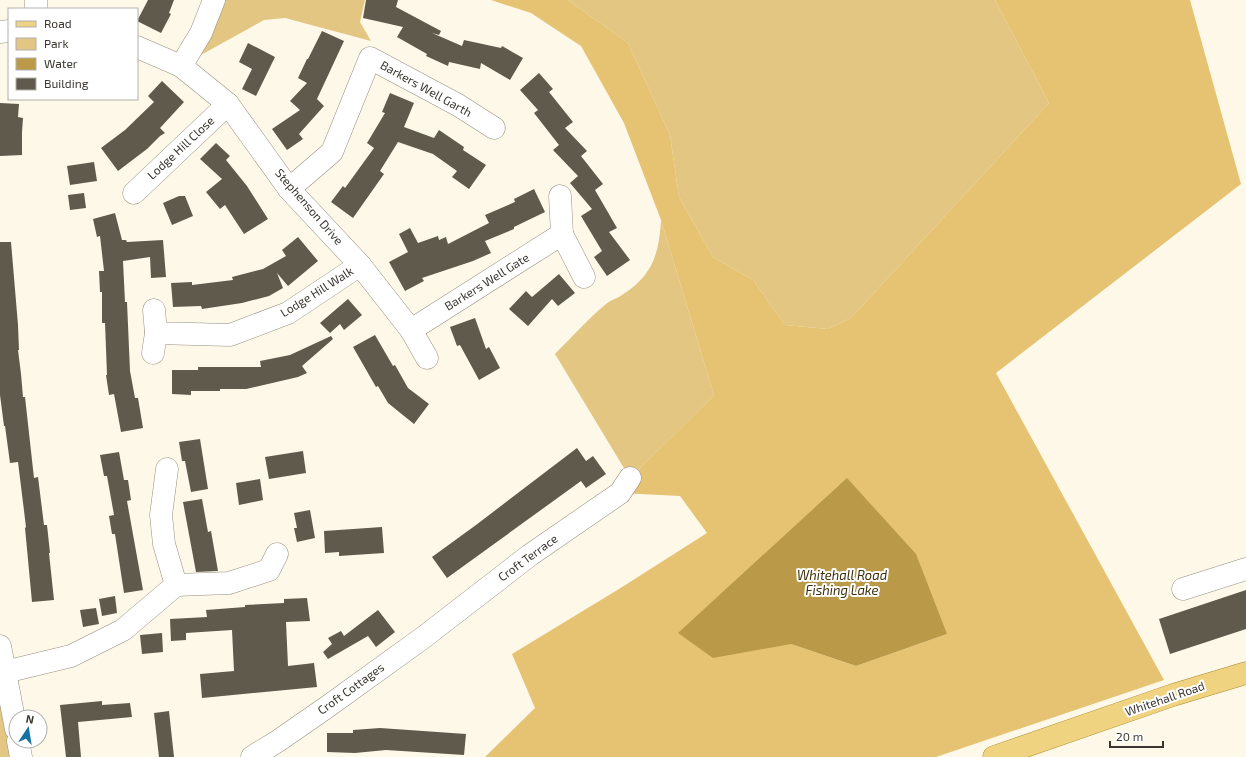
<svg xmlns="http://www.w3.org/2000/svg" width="1246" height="757" viewBox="0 0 1246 757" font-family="'Exo 2',sans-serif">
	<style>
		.green { fill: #e3c681 }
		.forest { fill: #e5c372; fill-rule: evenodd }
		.water { fill: #ba9a48 }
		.building { fill: #605a4d }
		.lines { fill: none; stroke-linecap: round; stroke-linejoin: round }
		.minor-casing { stroke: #969082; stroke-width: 23 }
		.major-casing { stroke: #a9892e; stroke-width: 23 }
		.minor { stroke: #fff; stroke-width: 22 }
		.major { stroke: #efd381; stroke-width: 22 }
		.labels { text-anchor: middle; stroke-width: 4; stroke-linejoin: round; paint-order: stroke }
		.street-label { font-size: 12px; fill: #3a3731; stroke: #fff }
		.water-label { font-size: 13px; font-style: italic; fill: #3c2e09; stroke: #fff }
	</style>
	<rect width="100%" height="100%" fill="#fef8e8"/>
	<!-- green -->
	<g class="green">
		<path d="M214,0h151l-5,22 11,19 -86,-23 -21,2 -83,46z"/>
		<path d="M568,0h427l54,103 -198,215 -23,11 -43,-4 -32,-45 -40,-23 -34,-60 -9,-62 -42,-92z"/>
		<path d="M661,220l53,175 -84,83 -75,-124c17,-17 33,-35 51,-50 4,-4 11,-5 16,-9 30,-19 37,-40 39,-75z"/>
		<path d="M0,690l21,67h-21z"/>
	</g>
	<!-- forest -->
	<path class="forest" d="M491,0h77l60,43 42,92 9,62 34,60 40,23 32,45 43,4 23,-11 198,-215 -54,-103h195l51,184 -245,189 168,307 -228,77h-451l50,-49 -23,-54 107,-65 88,-56 -27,-37 -60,-3 10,-15 84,-83 -53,-175 -37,-97 -43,-77 -50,-33zM947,634l-91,32 -65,-22z"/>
	<!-- water -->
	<path class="water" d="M847,478l69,76 31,80 -91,32 -65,-22 -78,14 -35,-25z"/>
	<!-- building -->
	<g class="building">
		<path d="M148,0h26l-5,13 2,1 -10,19 -24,-12z"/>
		<path d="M366,0h32l-2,7 45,24 -2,4 -7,-2 30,13 2,-6 37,8 1,-2 21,12 -13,22 -29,-17 -1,6 -31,-7 -1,4 -22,-10 1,-2 -30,-17 6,-10 -40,-9z"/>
		<path d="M322,31l22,10 -27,58 7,7 -25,28 4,5 -16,11 -15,-21 28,-19 -10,-9 17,-18 -9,-5 9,-19h1z"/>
		<path d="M248,43l27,14 -19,39 -14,-7 10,-20 -13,-7z"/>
		<path d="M539,73l14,16 -4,3 24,30 -8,6 22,23 -6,5 22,28 -8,6 22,38 -8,4 21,28 -23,16 -13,-19 8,-6 -21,-35 11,-7 -22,-26 8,-7 -25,-26 6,-5 -25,-32 4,-3 -18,-20z"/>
		<path d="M162,81l22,21 -24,26 5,5 -5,3 -13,13 -29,22 -17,-23 24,-18 29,-28 -6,-6z"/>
		<path d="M390,93l24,10 -10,24 30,11 5,-8 25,17 -1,3 23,15 -17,24 -17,-12 5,-6 -24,-17 -35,-12 -18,29 4,3 -31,44 -22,-16 12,-16 2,2 29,-40 -7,-5 18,-30 -3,-1z"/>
		<path d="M0,103l19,1 -1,13 5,1 -1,14v23l-22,1z"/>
		<path d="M216,143l14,13 -4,4 21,26 21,33 -24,15 -19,-29 -5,4 -14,-17 16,-13 -22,-20z"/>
		<path d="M94,162l3,19 -27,4 -3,-19z"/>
		<path d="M534,189l11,23 -31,15v2l-29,12 6,12 -18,8 -51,17 2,3 -19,10 -16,-29 19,-10 -9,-18 11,-6 8,15 20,-7 1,4 7,-3 2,7 41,-21 -4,-8 30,-13 -1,-3z"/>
		<path d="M84,193l2,15 -16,2 -2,-15z"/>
		<path d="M179,196h6l8,20 -21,9 -9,-22z"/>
		<path d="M115,213l7,27h4l1,2 36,-2 3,37 -15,1 -1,-21 -27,4 2,41h2l3,69 5,27h3l5,30 -22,4 -7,-38 -5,1 -3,-20h1l-2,-52h-3v-31h-2l-1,-21h5l-4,-35 -3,1 -4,-18z"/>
		<path d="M298,237l20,24 -30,25 -11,-13 6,15 -14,8 -27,7 -40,6 -1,-3 -28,1 -2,-24 21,-1v3l41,-5 -1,-3 31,-8 23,-13 -4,-6z"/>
		<path d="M0,242h11l7,83 1,25h-1l3,24 2,23h2l9,81 4,-1 6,48h3l3,28h-1l5,47 -22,2 -7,-74 1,-1 -8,-65 -8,1 -5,-37h-1l-4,-31z"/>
		<path d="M559,274l16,19 -17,13 -6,-7 -24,27 -19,-17 17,-18 6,6z"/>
		<path d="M348,299l14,16 -18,15 -4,-6 -10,9 -10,-10z"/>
		<path d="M475,318l11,31 3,-2 11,21 -21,12 -19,-35 -3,1 -7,-19z"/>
		<path d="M375,335l18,31 2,-1 13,23 21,16 -15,20 -26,-21 -10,-17 -2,1 -23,-40z"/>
		<path d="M331,336l2,3 -31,27 5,7 -9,4 -52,12h-26v2h-29v4l-19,-1v-24h26v-3h63l-1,-6 30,-6z"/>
		<path d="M200,439l8,50 -17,3 -6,-31h-3l-3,-19z"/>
		<path d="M577,448l9,13 7,-5 13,18 -20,14 -5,-7 -134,97 -15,-21 44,-32z"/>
		<path d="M303,451l3,22 -37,6 -4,-22z"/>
		<path d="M119,452l5,28h4l3,20 -4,1 16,89 -19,3 -9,-59h-3l-3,-18 5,-1 -7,-39h-3l-4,-21z"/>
		<path d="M260,479l3,21 -24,5 -3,-22z"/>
		<path d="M202,499l6,33 3,-1 7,40 -22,1 -13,-70z"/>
		<path d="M310,510l5,28 -18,4 -3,-14h3l-3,-15z"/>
		<path d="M382,527l2,26 -45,3v-4l-14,1 -1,-22z"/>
		<path d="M1246,590v39l-76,25 -11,-35z"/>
		<path d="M115,596l2,17 -15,3 -3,-17z"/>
		<path d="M307,598l3,23 -24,1 2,44 26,-3 3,24 -115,11 -2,-24 34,-3 -2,-41 -46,3v7l-15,1 -1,-22 37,-2 -1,-7 39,-3v-2l39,-2v-4z"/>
		<path d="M96,608l3,16 -16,3 -3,-17z"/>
		<path d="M378,610l17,22 -19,15 -8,-11 -40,23 -5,-7 9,-8 -4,-6 13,-7 3,5z"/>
		<path d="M162,633l1,19 -21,2 -2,-19z"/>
		<path d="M102,701v4l28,-2 2,14 -54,5 3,35h-15l-6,-52z"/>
		<path d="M169,711l5,46h-15l-5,-44z"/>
		<path d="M380,728l86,6 -2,21 -78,-5 -31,3 -28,-1v-19h26v-3z"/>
	</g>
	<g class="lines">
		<defs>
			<g id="minor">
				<path d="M36,9v-9"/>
				<path d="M0,32l9,-1"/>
				<path d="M137,47l44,19 47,38 61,85 71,76 51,65 16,28"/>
				<path d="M181,66l20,-33 13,-33"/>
				<path d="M289,189l43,-37 38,-94 88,47 36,23"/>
				<path d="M134,193l94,-89"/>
				<path d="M562,234l22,43"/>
				<path d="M154,310l2,23 74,2 58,-22 72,-48"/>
				<path d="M411,330l151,-96 -2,-38"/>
				<path d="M153,353l3,-20"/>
				<path d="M176,585l53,-2 40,-13 8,-16"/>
				<path d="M1183,589l63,-20"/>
				<path d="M0,646l16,83"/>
				<path d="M5,672l66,-16 52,-26 53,-45 -12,-41 -3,-29 6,-46"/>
				<path d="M18,741l3,16"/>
				<path d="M252,757l26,-16 49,-34 97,-70 106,-82 90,-62 10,-15"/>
			</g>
			<path id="major" d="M994,757l179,-62 73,-22"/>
		</defs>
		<!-- minor casing -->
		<use href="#minor" class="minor-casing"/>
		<!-- major casing -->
		<use href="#major" class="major-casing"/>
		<!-- minor -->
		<use href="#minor" class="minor"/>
		<!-- major -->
		<use href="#major" class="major"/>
	</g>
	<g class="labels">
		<!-- street labels -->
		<g class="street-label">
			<text transform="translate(426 89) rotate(29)" y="4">Barkers Well Garth</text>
			<text transform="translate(181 148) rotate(-43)" y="4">Lodge Hill Close</text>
			<text transform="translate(309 207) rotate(49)" y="4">Stephenson Drive</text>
			<text transform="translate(487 282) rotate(-32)" y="4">Barkers Well Gate</text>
			<text transform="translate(317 292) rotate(-32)" y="4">Lodge Hill Walk</text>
			<text transform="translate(528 558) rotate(-36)" y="4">Croft Terrace</text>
			<text transform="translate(351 689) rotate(-36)" y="4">Croft Cottages</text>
			<text transform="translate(1165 699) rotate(-19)" y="4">Whitehall Road</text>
		</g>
		<!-- water labels -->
		<g class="water-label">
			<text x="842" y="580">Whitehall Road<tspan x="842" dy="15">Fishing Lake</tspan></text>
		</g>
	</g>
	<!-- legend -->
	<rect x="8" y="8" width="130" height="92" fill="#ffffff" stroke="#b0afad"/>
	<rect x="16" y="21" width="20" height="6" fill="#efd381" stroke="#b0afad"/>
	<text x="44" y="28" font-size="12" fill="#3a3731">Road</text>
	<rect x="16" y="38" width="20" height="12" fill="#e3c681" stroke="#b0afad"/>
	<text x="44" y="48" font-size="12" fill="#3a3731">Park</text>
	<rect x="16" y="58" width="20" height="12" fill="#ba9a48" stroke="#b0afad"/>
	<text x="44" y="68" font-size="12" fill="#3a3731">Water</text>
	<rect x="16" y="78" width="20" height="12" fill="#605a4d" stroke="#b0afad"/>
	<text x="44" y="88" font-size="12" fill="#3a3731">Building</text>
	<!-- north arrow -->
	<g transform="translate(28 729) rotate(12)"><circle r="19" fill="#ffffff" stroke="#b0afad"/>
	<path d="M0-3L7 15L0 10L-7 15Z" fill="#1672a0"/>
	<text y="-6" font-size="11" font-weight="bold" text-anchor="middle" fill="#3a3731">N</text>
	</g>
	<!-- scale -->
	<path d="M1110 741v6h53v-6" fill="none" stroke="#3a3731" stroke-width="2"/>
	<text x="1116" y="741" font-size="12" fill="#3a3731" stroke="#ffffff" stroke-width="3" paint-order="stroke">20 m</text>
</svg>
